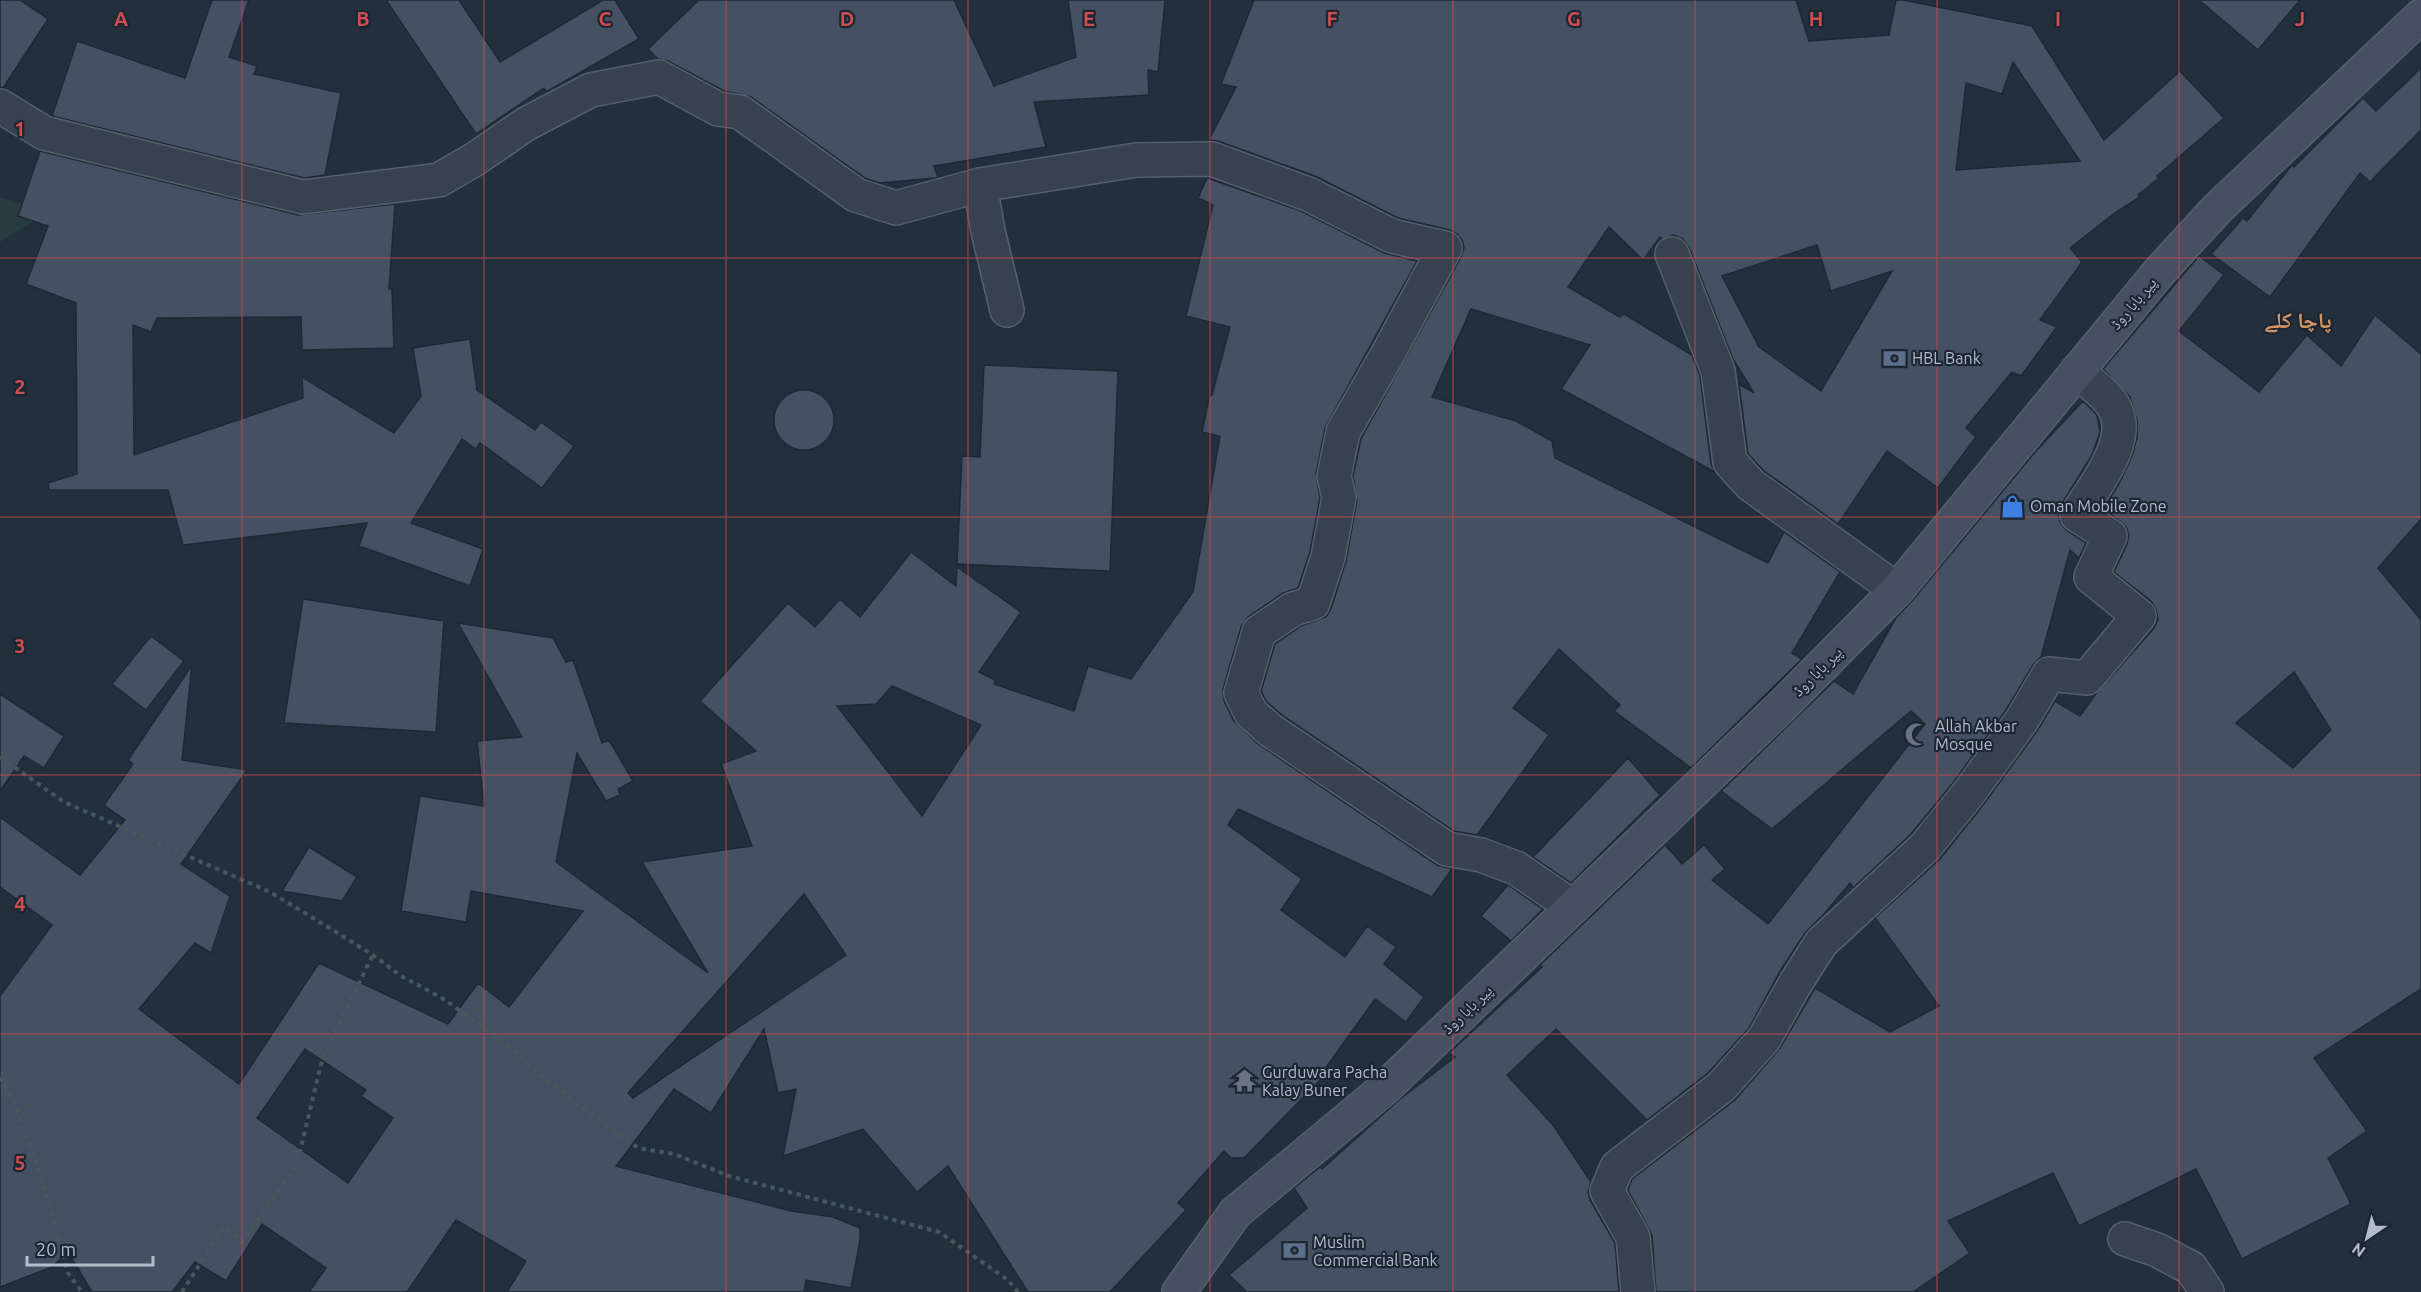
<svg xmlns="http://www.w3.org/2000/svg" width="2421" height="1292" viewBox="0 0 2421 1292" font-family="Ubuntu,'Noto Naskh Arabic',sans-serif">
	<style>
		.green { fill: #263c3f }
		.building { fill: #455162; stroke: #1f2835; stroke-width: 1.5; fill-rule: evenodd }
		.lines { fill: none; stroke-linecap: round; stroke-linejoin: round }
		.street-casing { stroke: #565f6c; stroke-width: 36 }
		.secondary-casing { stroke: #565f6c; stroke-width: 36 }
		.path { stroke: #44595c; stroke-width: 4; stroke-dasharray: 4.5 4.5; stroke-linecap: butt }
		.street { stroke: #38414e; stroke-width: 33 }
		.secondary { stroke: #465061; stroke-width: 33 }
		.grid { fill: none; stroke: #ce4d50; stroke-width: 1.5; stroke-opacity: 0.55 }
		.labels { text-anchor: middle; stroke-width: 4.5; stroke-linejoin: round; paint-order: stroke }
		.street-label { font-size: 16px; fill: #b4bcc9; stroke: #1d2633 }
		.poi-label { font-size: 16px; fill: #b4bcc9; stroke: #1d2633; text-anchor: start }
		.district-label { font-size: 22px; font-weight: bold; fill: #d59563; stroke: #1d2633 }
		.grid-label { font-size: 20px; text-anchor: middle; font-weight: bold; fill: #ce4d50; stroke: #1d2633; stroke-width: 4.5; stroke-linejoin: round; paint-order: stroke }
	</style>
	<rect width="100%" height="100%" fill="#242f3e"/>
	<!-- green -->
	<path class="green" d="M0,197l49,14 -49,31z"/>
	<!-- building -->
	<g class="building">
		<path d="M0,0h20l28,19 -45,69 -3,-1z"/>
		<path d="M212,0h37l-20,57 28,9 -3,8 87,19 -16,82 -21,3 -252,-62 25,-75 108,37z"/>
		<path d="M386,0h73l41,62 103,-62h12l24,39 -93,53 -2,-4 -68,46z"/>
		<path d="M699,0h255l40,86 82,-29 -8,-57h97l-7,72 -10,-2 1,25 -115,7 12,45 -112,19 4,11 -3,1 -56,5 -14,-5 -114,-81 -27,-6 -56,-30 -10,-2 -10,-10z"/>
		<path d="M1254,0h542l13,41 80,-6 7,-35h7l129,26 72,114 76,-69 44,47 -67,58 2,2 -21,17 2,2 -24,15 -46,36 12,14 -42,58 17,7 -36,49 -9,-4 -46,56 10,9 -38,51 -51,-37 -49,73 -74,-53 -16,-17 -9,-70 15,9 -21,-34 -44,-112 -6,-8 -9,-4 -12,4 -2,-2 -17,23 -34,-33 -41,60 52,30 4,-3 68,41 8,21 11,88 4,8 -154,-83 29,-44 -119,-36 -39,88 84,24 36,20 3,17 213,105 16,-31 56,40 -48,81 10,6 -111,109 -77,-57 6,-6 -61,-56 -46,59 36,27 -72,100 -23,-4 -172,-116 -16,-14 -5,-10 14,-47 26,-18 25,-9 5,-8 15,-48 11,-61 -4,-24 8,-37 100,-182 3,-9 -2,-8 -5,-6 -7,-4 -52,-12 -83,-42 -97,-35 -9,-1 27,-53 -15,-3zM2013,62l67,99 -124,9 10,-87 36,11zM1817,245l14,46 61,-20 -71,120 -62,-44 -37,-71z"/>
		<path d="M2199,0h101l-42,50z"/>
		<path d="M2421,68v62l-51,52 -10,-9 -90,124 -59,-43 32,-36 4,3 45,-56 2,2 69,-69 13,13z"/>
		<path d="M40,151l258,64 97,-11 -6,85h3l2,59 -92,2 -1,-33 -144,1 -6,14 -18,-7 1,130 169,-57 -1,-21 92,56 27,-37 -8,-48 57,-9 7,51 58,40 6,-8 33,24 -32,42 -62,-45 -4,6 -14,-10 -51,84 72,26 -13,37 -111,-40 8,-23 -184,22 -15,-55h-119l-1,-7 29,-9 -1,-171 -50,-19 22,-58 -30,-10z"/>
		<path d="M1207,178l94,33 83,42 33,8 -92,167 -9,45 4,25 -10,54 -12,36 -15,5 -35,24 -7,10 -18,62 1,12 10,20 24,23 179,121 15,4 -20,28 -194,-88 -10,16 74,54 -21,31 64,47 22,-31 29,21 -12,17 40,33 -18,25 -31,-23 -50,70 3,3 -84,86h-13l-7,-7 -46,52 8,7 -76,82h-82l-80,-126 -31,26 -54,-63 -80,27 13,-67 -18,4 -14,-64 -53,84 -37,-24 -58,77 175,45 42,6 27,11v12l-9,48 -45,-8 -2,12h-297l19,-31 -70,-41 -49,72h-98l17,-24 -64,-44 -36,57 -31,-19 -23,30h-80l-24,-40 -16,15 -52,20v-291l52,-71 -52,-38v-70l80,58 45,-55 -21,-15 29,-41 -5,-4 64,-95 -10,95 65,10 -66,94 49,32 -19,57 -16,-10 -56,66 100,75 80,-121 129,61 30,-41 31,24 74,-96 -112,-20 -5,31 -65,-11 19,-115 64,10 -7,-65 45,-4 -64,-114 95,15 13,24 7,-2 29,83 7,-3 24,41 -15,8 2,6 -14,6 -29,-48 -21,109 152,111 -66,-111 110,-16 -31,-82 35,-13 -56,-50 88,-98 27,24 25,-28 20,18 51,-65 45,34 1,-19 64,45 -42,60 16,8 -1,4 80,27 14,-45 43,13 62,-87 27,-156 -18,-4 8,-38 2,1 18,-68 -44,-11 27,-111 -15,-7zM892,686l89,39 -59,91 -85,-110 39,-2zM804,894l42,61 -213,143 -5,-5zM305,1049l61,41 -5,6 32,22 -45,65 -91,-65z"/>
		<path d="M2199,256l25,19 -45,56 80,61 48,-57 34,31 34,-51 46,39v165l-43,49 43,52v369l-107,69 53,73 -39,27 23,46 -109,55 -46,-90 -117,57 -26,-53 -105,48 22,32 -57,39h-257l-4,-57 -24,-45 4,-11 103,-79 45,-52 35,-60 75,44 49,-26 -64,-88 65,-59 43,-54 54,-74 18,-30 25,15 15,-21 59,-67 4,-9 -2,-10 -5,-8 -37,-29 13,-28 2,-9 -3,-8 -6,-6 -17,-12 15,-23 14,-30 5,-18v-18l-7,-23 -27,-28zM2294,672l37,58 -38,38 -57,-45z"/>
		<path d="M984,365l134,6 -8,200 -153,-7 5,-108 18,1z"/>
		<circle cx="804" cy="420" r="30"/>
		<path d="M2083,401l14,14 3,17 -8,23 -31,50 -3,10 3,9 5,6 20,13 -7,15 -9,-8 -29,107 -8,8 -27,45 -53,73 -42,51 -58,54 -3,-5 -26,31 -19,19 -23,35 -33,60 -41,45 -61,47 -91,-91 -49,46 46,50 38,57 -3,10 2,8 25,43 4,49h-372l-18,-17 78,-67 -13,-20 26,-21 2,2 78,-70 55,-42 -6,-4 93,-86 -2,-2 125,-120 17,19 22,-19 21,24 -13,11 56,44 157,-200 -14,-13 -139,118 -51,-38 113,-110 19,13 43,-76 15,-16 125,-151z"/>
		<path d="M303,599l141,22 -8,111 -152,-9z"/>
		<path d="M151,636l33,25 -38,49 -34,-26z"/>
		<path d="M0,694l64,42 -20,32 -20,-12 -24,35z"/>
		<path d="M1628,758l32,37 -89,88 -38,-26z"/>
		<path d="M309,847l48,30 -15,24 -60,-10z"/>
		<path d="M1508,885l35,24 -32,32 -30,-25z"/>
	</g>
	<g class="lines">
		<defs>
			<g id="street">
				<path d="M0,106l44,27 259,64 136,-17 36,-21 51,-35 65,-34 68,-13 59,32 22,3 116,83 40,13 84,-23 156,-25 76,-1 96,35 84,42 53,12 -60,111 -42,73 -9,44 5,21 -5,28 -6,32 -15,46 -20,6 -34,23 -18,61 10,20 19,17 177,119 34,6 35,13 57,39"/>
				<path d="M980,185l8,46 19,79"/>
				<path d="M1672,254l46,117 12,91 21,23 146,105"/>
				<path d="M2125,1239l32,11 34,18 16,24"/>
				<path d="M1638,1292l-5,-55 -26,-46 10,-24 104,-80 43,-48 31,-55 26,-41 104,-96 43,-53 54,-74 27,-46 38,4 52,-62 -48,-39 19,-41 -33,-21c17,-29 56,-74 37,-108 -8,-14 -26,-25 -37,-36"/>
			</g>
			<path id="secondary" d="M1179,1292l56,-79 150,-125 399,-384 113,-114 263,-319 57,-62 204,-193"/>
		</defs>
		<!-- street casing -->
		<use href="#street" class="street-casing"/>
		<!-- secondary casing -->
		<use href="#secondary" class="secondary-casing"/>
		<!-- path -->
		<g class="path">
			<path d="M0,757l64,45 206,90 58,35 45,28 28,21 41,22 63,44 38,36 80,60 16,10 35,6 55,22 210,56 69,48 10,12"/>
			<path d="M0,1077l14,25 26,72 28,99 14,19"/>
			<path d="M182,1292l42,-65 18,15 55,-78 26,-108 50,-101"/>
		</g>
		<!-- street -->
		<use href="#street" class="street"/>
		<!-- secondary -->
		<use href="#secondary" class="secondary"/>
	</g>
	<!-- grid -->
	<path class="grid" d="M242,0v1292M484,0v1292M726,0v1292M968,0v1292M1210,0v1292M1453,0v1292M1695,0v1292M1937,0v1292M2179,0v1292M0,258h2421M0,517h2421M0,775h2421M0,1034h2421"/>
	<!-- icons -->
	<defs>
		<symbol id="bank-bare" viewBox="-9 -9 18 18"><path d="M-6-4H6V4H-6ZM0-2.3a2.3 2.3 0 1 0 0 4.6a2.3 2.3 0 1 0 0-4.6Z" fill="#5c6f8a" stroke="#1d2633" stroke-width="2.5" paint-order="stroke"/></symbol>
		<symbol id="shop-bare" viewBox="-9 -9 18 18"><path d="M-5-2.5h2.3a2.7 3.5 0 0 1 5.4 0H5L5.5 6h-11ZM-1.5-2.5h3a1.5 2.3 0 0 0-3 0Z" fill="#3f7fe0" stroke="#1d2633" stroke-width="2.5" paint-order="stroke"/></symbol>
		<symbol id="mosque-bare" viewBox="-9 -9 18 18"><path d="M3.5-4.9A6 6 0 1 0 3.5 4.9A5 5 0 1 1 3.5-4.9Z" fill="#6b7280" stroke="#1d2633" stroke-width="2.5" paint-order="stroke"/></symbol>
		<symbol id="temple-bare" viewBox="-9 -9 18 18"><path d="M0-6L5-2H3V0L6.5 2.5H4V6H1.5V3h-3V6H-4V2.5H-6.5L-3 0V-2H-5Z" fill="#6b7280" stroke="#1d2633" stroke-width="2.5" paint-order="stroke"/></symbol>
	</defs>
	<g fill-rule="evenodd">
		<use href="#bank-bare" x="1878" y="342" width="33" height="33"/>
		<use href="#shop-bare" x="1996" y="490" width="33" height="33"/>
		<use href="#mosque-bare" x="1900" y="718" width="33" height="33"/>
		<use href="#temple-bare" x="1228" y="1064" width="33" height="33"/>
		<use href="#bank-bare" x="1278" y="1234" width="33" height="33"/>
	</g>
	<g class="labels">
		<!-- street labels -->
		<g class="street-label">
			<text transform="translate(2133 303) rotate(-50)" y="6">پیر بابا روڈ</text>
			<text transform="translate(1817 671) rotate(-45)" y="6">پیر بابا روڈ</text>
			<text transform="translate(1467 1009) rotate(-44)" y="6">پیر بابا روڈ</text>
		</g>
		<!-- poi labels -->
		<g class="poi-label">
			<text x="1912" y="364">HBL Bank</text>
			<text x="2030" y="512">Oman Mobile Zone</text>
			<text x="1935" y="732">Allah Akbar<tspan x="1935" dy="18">Mosque</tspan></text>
			<text x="1262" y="1078">Gurduwara Pacha<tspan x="1262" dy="18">Kalay Buner</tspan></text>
			<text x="1313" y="1248">Muslim<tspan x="1313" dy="18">Commercial Bank</tspan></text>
		</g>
		<!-- district labels -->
		<g class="district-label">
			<text x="2298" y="328">پاچا کلے</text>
		</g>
	</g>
	<g class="grid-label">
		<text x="121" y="26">A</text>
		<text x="363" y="26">B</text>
		<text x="605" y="26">C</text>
		<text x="847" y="26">D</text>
		<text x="1089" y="26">E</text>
		<text x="1332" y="26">F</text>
		<text x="1574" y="26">G</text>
		<text x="1816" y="26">H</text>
		<text x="2058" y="26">I</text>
		<text x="2300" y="26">J</text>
		<text x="20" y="136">1</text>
		<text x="20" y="394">2</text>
		<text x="20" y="653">3</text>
		<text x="20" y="911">4</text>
		<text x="20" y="1170">5</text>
	</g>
	<!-- north arrow -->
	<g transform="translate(2367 1238) rotate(215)" stroke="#1d2633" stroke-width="4.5" paint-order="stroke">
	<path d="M0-4.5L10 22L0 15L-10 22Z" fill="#b4bcc9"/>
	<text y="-9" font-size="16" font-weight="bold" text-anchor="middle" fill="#b4bcc9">N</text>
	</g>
	<!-- scale -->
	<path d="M27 1256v9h126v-9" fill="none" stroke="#b4bcc9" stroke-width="3"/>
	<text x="36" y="1256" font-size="18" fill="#b4bcc9" stroke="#1d2633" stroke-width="4.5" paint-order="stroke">20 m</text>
</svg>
